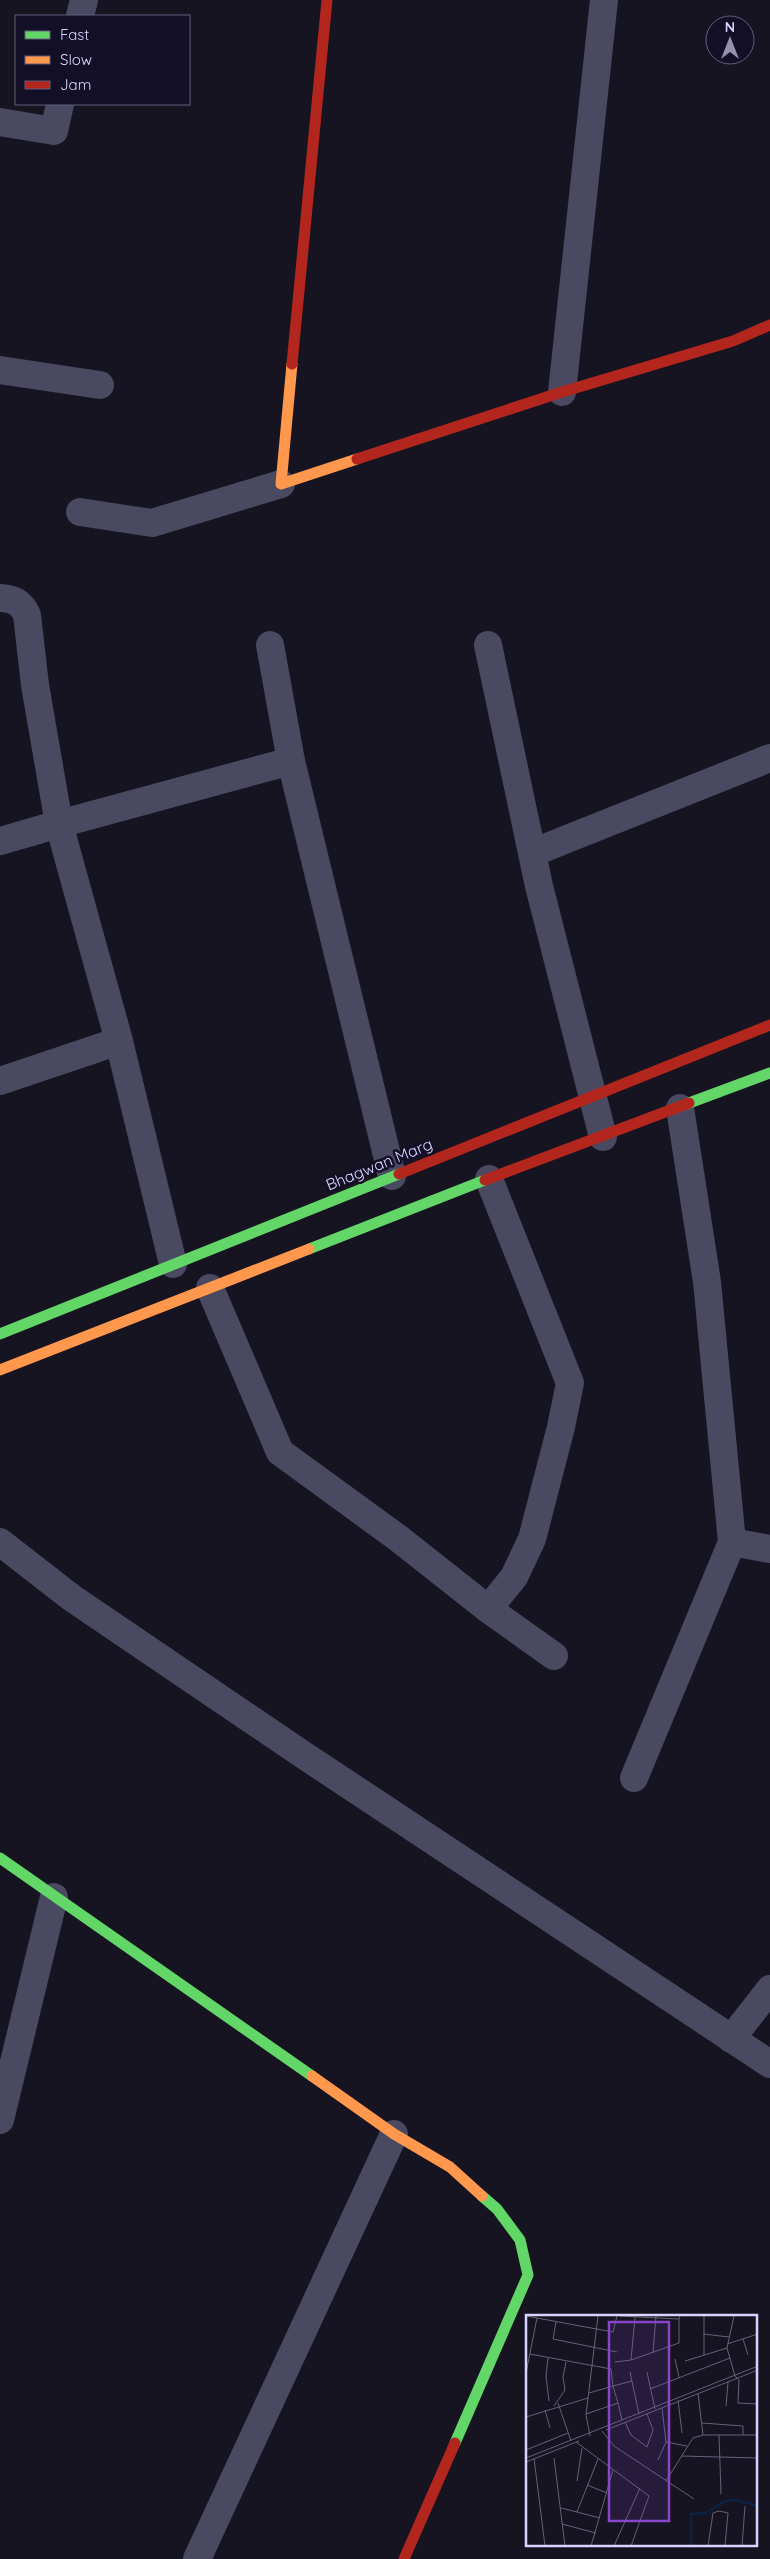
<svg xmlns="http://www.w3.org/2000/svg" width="770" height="2559" viewBox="0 0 770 2559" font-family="Quicksand,sans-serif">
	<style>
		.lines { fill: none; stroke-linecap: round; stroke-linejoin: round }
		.street { stroke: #4a4962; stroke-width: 28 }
		.fast { stroke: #63d668; stroke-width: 11 }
		.slow { stroke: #ff974d; stroke-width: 11 }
		.jam { stroke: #b3261e; stroke-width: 11 }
		.labels { text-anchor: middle; stroke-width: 5; stroke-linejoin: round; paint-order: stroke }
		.street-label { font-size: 16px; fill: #d9d4ff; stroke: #130f26 }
		.inset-river { fill: none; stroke: #0d2144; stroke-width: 2.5 }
		.inset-road { fill: none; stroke: #64617a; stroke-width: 1 }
		.view { fill: #8945c9; fill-opacity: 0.15; stroke: #8945c9; stroke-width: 2.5 }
		.inset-edge { fill: none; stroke: #d9d4ff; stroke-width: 2.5 }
	</style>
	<rect width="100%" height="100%" fill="#161421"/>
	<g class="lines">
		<!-- street -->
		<g class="street">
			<path d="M80,16l4,-16"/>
			<path d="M0,122l54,9 6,-27"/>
			<path d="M0,370l100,15"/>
			<path d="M562,392l42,-392"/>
			<path d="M80,512l72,11 129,-39"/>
			<path d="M0,598c14,1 21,4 27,17l8,70 24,139 -59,17"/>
			<path d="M270,645l21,116 101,415"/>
			<path d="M488,645l51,241 64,251"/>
			<path d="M532,853l238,-95"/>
			<path d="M119,1041l54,223"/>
			<path d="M0,1081l119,-40 -60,-217 232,-63"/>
			<path d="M210,1288l70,164 118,86 90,71 26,-32 18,-38 29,-112 9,-44 -81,-204"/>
			<path d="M0,1542l72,56 230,156 468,310"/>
			<path d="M732,1542l38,7"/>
			<path d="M488,1609l66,47"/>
			<path d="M634,1778l98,-236 -25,-260 -27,-174"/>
			<path d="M731,2039l39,-50"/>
			<path d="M0,2120l54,-223"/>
			<path d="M197,2559l197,-425"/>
		</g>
		<!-- fast -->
		<g class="fast">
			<path d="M689,1103l81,-30"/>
			<path d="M309,1249l176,-69"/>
			<path d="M0,1334l399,-160"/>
			<path d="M0,1858l312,218"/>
			<path d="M455,2443l73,-168 -8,-35 -23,-31 -15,-13"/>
		</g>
		<!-- slow -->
		<g class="slow">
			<path d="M292,364l-11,120 76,-25"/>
			<path d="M0,1370l309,-121"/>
			<path d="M312,2076l82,58 56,33 32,29"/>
		</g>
		<!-- jam -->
		<g class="jam">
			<path d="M292,364l35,-364"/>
			<path d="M357,459l205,-67 171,-51 37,-16"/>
			<path d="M399,1174l371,-149"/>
			<path d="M485,1180l204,-77"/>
			<path d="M404,2559l51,-116"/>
		</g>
	</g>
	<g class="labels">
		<!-- street labels -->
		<g class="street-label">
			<text transform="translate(379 1164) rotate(-22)" y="6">Bhagwan Marg</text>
		</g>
	</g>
	<!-- overview -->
	<g transform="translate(526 2315)">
		<rect width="231" height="231" fill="#161421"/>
		<path class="inset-river" d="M165,231v-32l14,-1 20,-12 11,-1 22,6"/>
		<path class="inset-road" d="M0,1l87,16 4,-16M94,1l59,3 1,-3M178,1v39M208,1l-7,32 8,28 4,4 -1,23 20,1M109,2l-4,43 48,-17v-24M30,7l-3,17 64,13M177,19l26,3M217,24l5,16M201,29l31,-10M127,38l3,-37M4,39l81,15 2,17 -24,7M22,43l-2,18 3,25M149,44l4,18M159,46l42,-13M89,47l16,-2M104,57l9,42M121,57l8,37M0,58l11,-55M124,74l80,-31M172,78l5,42h55M152,85l4,33M32,88l13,38M92,88l4,17M28,91l11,-16 -2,-13 3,-15M200,91l2,-24M19,95l5,18M60,99l32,-11 -5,-17 19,-5M0,102l62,-19M99,107l6,13 16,12 6,-17 -6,-16M176,108l41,3v9M80,115l152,-60M76,116l12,15 80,53M193,120l2,59M64,121l-4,-21 12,-99M50,127l73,54 -18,50M140,127l21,4M0,135l42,-17M156,141l76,2M0,143l232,-92M8,143l11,88M28,143l11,88M132,145l8,-18 -4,-34M0,147l53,-21M51,166l5,-33M140,166l27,-43 10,-3M61,170l20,8M35,193l16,4 21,-53M51,197l23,6M36,209l34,9M65,231l22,-76M88,231l26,-58M182,231l5,-33 6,-2 9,2 -3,33M216,231l3,-40"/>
		<path class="view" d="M83,7h60v199h-60z"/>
		<rect width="231" height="231" class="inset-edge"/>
	</g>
	<!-- legend -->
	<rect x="15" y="15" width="175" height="90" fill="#130f26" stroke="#625e7d"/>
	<rect x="25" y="31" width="25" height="8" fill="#63d668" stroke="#625e7d"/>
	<text x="60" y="40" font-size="15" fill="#d9d4ff">Fast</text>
	<rect x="25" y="56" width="25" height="8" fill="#ff974d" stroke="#625e7d"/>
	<text x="60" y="65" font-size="15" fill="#d9d4ff">Slow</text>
	<rect x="25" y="81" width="25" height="8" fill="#b3261e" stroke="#625e7d"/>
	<text x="60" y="90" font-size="15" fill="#d9d4ff">Jam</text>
	<!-- north arrow -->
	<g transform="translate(730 40)"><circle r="24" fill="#130f26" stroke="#625e7d"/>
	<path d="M0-4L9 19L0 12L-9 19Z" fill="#9591b1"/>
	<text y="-8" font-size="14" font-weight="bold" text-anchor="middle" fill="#d9d4ff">N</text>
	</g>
</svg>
